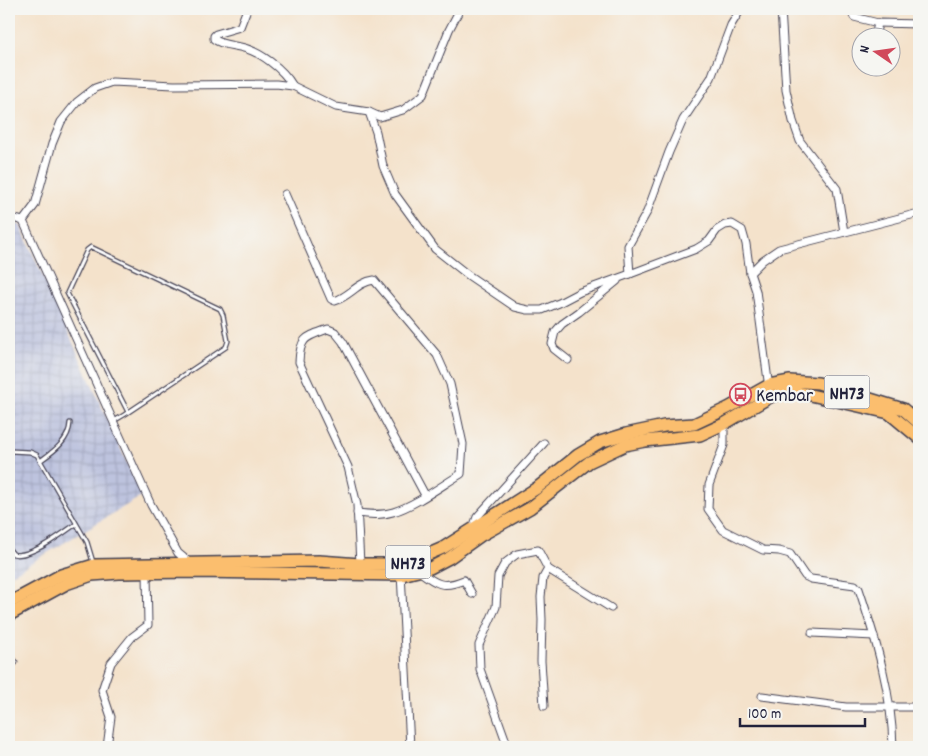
<svg xmlns="http://www.w3.org/2000/svg" width="928" height="756" viewBox="0 0 928 756" font-family="Dekko,sans-serif">
	<style>
		.industrial { fill: url(#industrial-grid) }
		.lines { fill: none; stroke-linecap: round; stroke-linejoin: round }
		.service-casing { stroke: #423f51; stroke-width: 5.5 }
		.minor-casing { stroke: #423f51; stroke-width: 9 }
		.trunk-casing { stroke: #423f51; stroke-width: 14 }
		.service { stroke: #fff; stroke-width: 3 }
		.minor { stroke: #fff; stroke-width: 7 }
		.trunk { stroke: #fbbe6e; stroke-width: 11 }
		.labels { text-anchor: middle; stroke-width: 4.5; stroke-linejoin: round; paint-order: stroke }
		.shield { fill: #f6f6f2; stroke: #626272; stroke-width: 1 }
		.shield-label { font-size: 19px; font-weight: bold; fill: #22223b }
		.poi-label { font-size: 20px; fill: #22223b; stroke: #f6f6f2; text-anchor: start }
	</style>
	<defs>
		<pattern id="industrial-grid" width="8" height="8" patternUnits="userSpaceOnUse" patternTransform="scale(1.25)"><rect width="8" height="8" fill="#bdc3de"/><path d="M0 4h8M4 0v8" fill="none" stroke="#a2a7bf"/></pattern>
	</defs>
	<rect width="100%" height="100%" fill="#f6f6f2"/>
	<filter id="ink" filterUnits="userSpaceOnUse"><feTurbulence type="fractalNoise" baseFrequency=".02" numOctaves="2"/><feDisplacementMap in="SourceGraphic" scale="10" xChannelSelector="R" yChannelSelector="G"/><feConvolveMatrix kernelMatrix="1 2 1 2 8 2 1 2 1" color-interpolation-filters="sRGB"/></filter>
	<filter id="wash" filterUnits="userSpaceOnUse"><feTurbulence type="fractalNoise" baseFrequency=".0096" numOctaves="4" result="noise"/><feDisplacementMap in="SourceGraphic" scale="20" xChannelSelector="R" yChannelSelector="G"/><feGaussianBlur stdDeviation="1.12" result="paint"/><feColorMatrix in="noise" values="0 0 0 0 0 0 0 0 0 0 0 0 0 0 0 0 0 1.4 0 .05"/><feComposite in="paint" operator="in"/></filter>
	<g filter="url(#wash)">
		<rect width="100%" height="100%" fill="#f4e2cb"/>
		<!-- industrial -->
		<path class="industrial" d="M9,221l11,4 122,271 -133,80z"/>
	</g>
	<g filter="url(#ink)">
		<g class="lines">
			<defs>
				<g id="service">
					<path d="M9,233l1,-1"/>
					<path d="M114,421l10,-6 102,-68 2,-6 -5,-26 -3,-6 -129,-62 -4,3 -20,43 61,119"/>
					<path d="M10,451l20,1 7,3 50,87 6,20"/>
					<path d="M40,461c14,-10 29,-20 30,-38"/>
					<path d="M9,549l4,5c16,5 49,-20 63,-30"/>
				</g>
				<g id="minor">
					<path d="M247,9l-7,18 -24,7 -2,2v3c7,6 17,6 26,8 20,4 43,22 53,39"/>
					<path d="M741,9l-10,16 -20,53 -28,42 -14,32 -22,60 -19,34 2,28 66,-25 13,-8 8,-11 8,-5 7,-1 10,6 4,14 4,29"/>
					<path d="M781,9l5,81 7,31 7,20 37,48 7,43"/>
					<path d="M850,9l4,8 24,6 41,1"/>
					<path d="M875,38l3,-15"/>
					<path d="M369,112l7,20 7,34 12,28 40,55 33,26 47,32 13,3h14l17,-7 21,-11 50,-18"/>
					<path d="M285,194l46,105 4,2c15,-5 23,-19 39,-21l63,75 13,29 13,60 -2,30c-20,12 -47,32 -68,38 -12,4 -24,2 -36,1"/>
					<path d="M9,217l14,4 128,284 27,48 12,10"/>
					<path d="M23,221l12,-16 17,-61 9,-22 16,-20 18,-14 17,-6 62,3 102,-1 17,2 43,21 33,5 11,5 23,-7 20,-15 26,-65 11,-21"/>
					<path d="M568,360l-14,-11 -2,-5 3,-12 7,-8 17,-12 38,-31"/>
					<path d="M769,388l-13,-97 -6,-18 13,-13 16,-11 140,-36"/>
					<path d="M724,424v21l-15,40 -1,24 15,21 40,20 16,1 11,3 15,22 6,3 44,6 4,4c17,51 33,104 34,158"/>
					<path d="M473,528l4,-11 67,-74"/>
					<path d="M360,564l-3,-59 -9,-38 -49,-105c1,-25 7,-25 29,-33l7,3 8,10 82,153"/>
					<path d="M419,571c17,13 24,18 45,9l8,14"/>
					<path d="M401,573l9,174"/>
					<path d="M812,633l62,3"/>
					<path d="M9,666l5,-4"/>
					<path d="M762,696l84,11h73"/>
					<path d="M544,706l-3,-45 1,-41 -1,-23 2,-19 5,-9"/>
					<path d="M107,747l4,-30 -9,-27 9,-27 21,-26 16,-12 -1,-52"/>
					<path d="M508,747l-28,-78 -1,-24 17,-38 2,-31 7,-13 12,-9 21,-4 10,19 63,39"/>
				</g>
				<g id="trunk">
					<path d="M9,603l52,-28 33,-10 225,-4 41,3h39l16,-4 28,-12 94,-60 41,-33 22,-13 26,-8 38,-8 30,-2 34,-16 41,-23 21,-4 28,2 85,26 16,14"/>
					<path d="M9,615l57,-31 26,-9 27,-2 77,-1 206,3 28,-7 19,-10 31,-22 50,-28 59,-46 36,-17 20,-4 55,-6 24,-11 46,-27 19,-7 100,23 30,25"/>
				</g>
			</defs>
			<!-- service casing -->
			<use href="#service" class="service-casing"/>
			<!-- minor casing -->
			<use href="#minor" class="minor-casing"/>
			<!-- trunk casing -->
			<use href="#trunk" class="trunk-casing"/>
			<!-- service -->
			<use href="#service" class="service"/>
			<!-- minor -->
			<use href="#minor" class="minor"/>
			<!-- trunk -->
			<use href="#trunk" class="trunk"/>
		</g>
	</g>
	<!-- icons -->
	<defs>
		<symbol id="bus-ring" viewBox="-11 -11 22 22"><circle r="9.5" fill="#f6f6f2" stroke="#d1495b" stroke-width="1.5"/><path d="M-5-6H5V4H4V6H2V4H-2V6H-4V4H-5ZM-3.5-4V0h7V-4ZM-3.5 1.2v1.5H-2V1.2ZM2 1.2v1.5H3.5V1.2Z" fill="#d1495b"/></symbol>
	</defs>
	<g fill-rule="evenodd">
		<use href="#bus-ring" x="728" y="382" width="25" height="25"/>
	</g>
	<g class="labels">
		<!-- shield labels -->
		<g class="shield">
			<rect x="824.5" y="375.5" width="45" height="33" rx="4"/>
			<rect x="385.5" y="545.5" width="45" height="33" rx="4"/>
		</g>
		<g class="shield-label">
			<text x="847" y="399">NH73</text>
			<text x="408" y="569">NH73</text>
		</g>
		<!-- poi labels -->
		<g class="poi-label">
			<text x="756" y="401">Kembar</text>
		</g>
	</g>
	<!-- margin -->
	<rect width="928" height="756" fill="none" stroke="#f6f6f2" stroke-width="30"/>
	<!-- north arrow -->
	<g transform="translate(876 52) rotate(283)"><circle r="24" fill="#f6f6f2" stroke="#a1a1a9"/>
	<path d="M0-4L9 19L0 12L-9 19Z" fill="#d1495b"/>
	<text y="-8" font-size="14" font-weight="bold" text-anchor="middle" fill="#22223b">N</text>
	</g>
	<!-- scale -->
	<path d="M740 718v8h125v-8" fill="none" stroke="#22223b" stroke-width="2.5"/>
	<text x="748" y="718" font-size="15" fill="#22223b" stroke="#f6f6f2" stroke-width="4" paint-order="stroke">100 m</text>
</svg>
